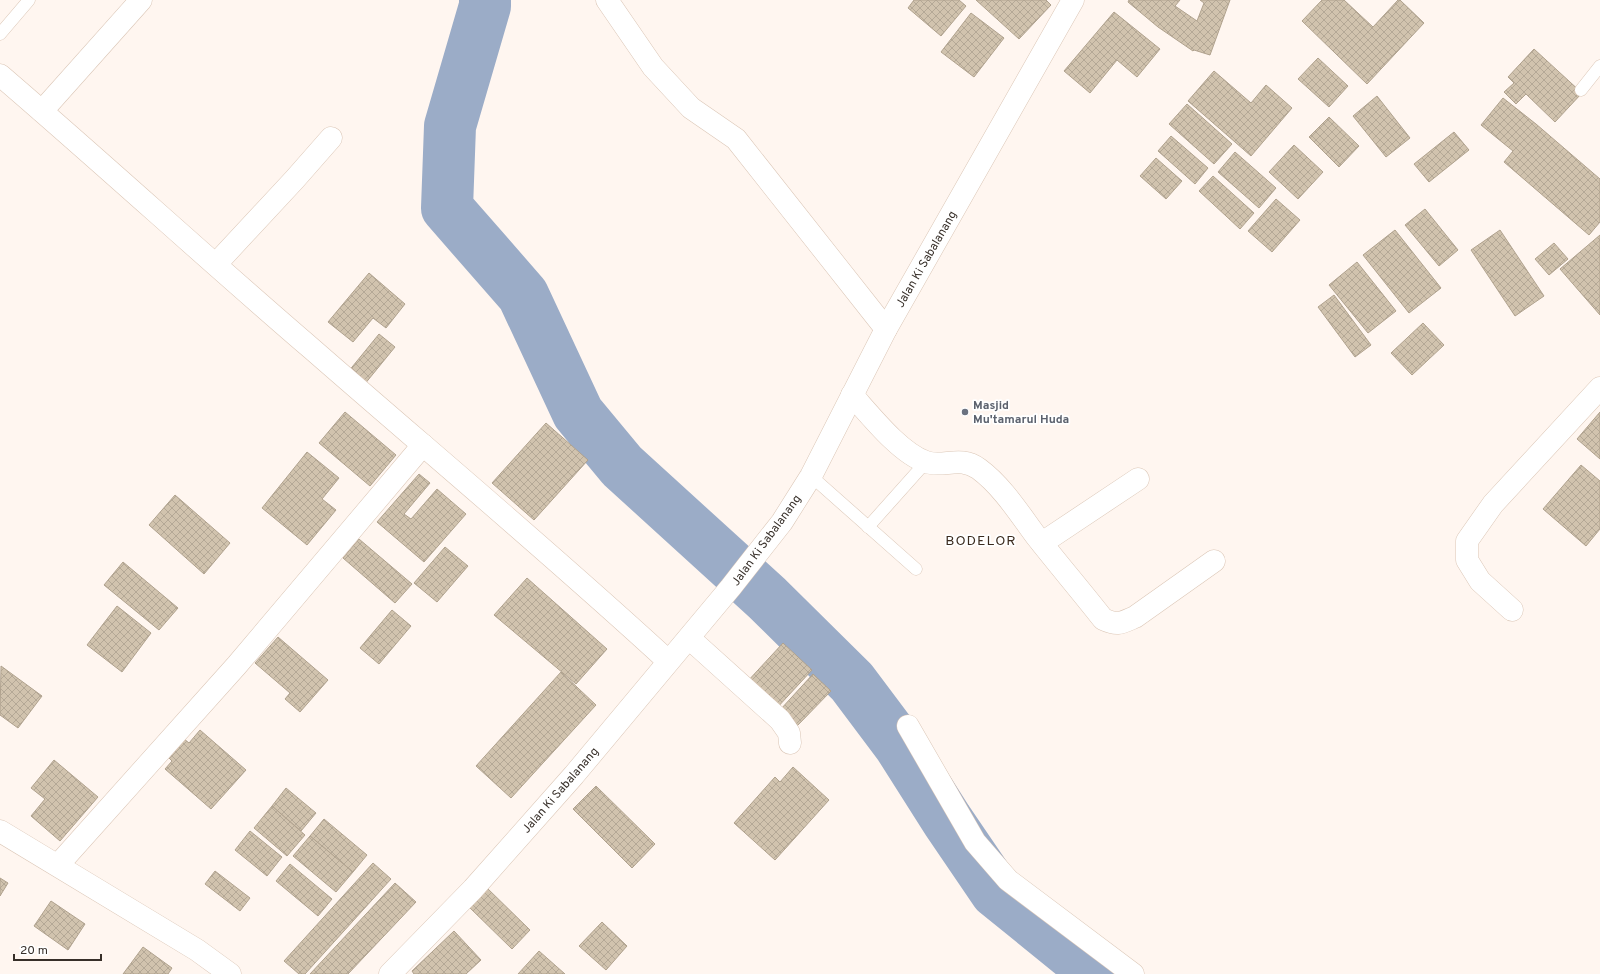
<svg xmlns="http://www.w3.org/2000/svg" width="1600" height="974" viewBox="0 0 1600 974" font-family="Overpass,sans-serif">
	<style>
		.lines { fill: none; stroke-linecap: round; stroke-linejoin: round }
		.river { stroke: #9bacc7; stroke-width: 52 }
		.building { fill: url(#building-cross-hatch); stroke: #b0a28e }
		.lane-casing { stroke: #dbc6b6; stroke-width: 13 }
		.street-casing { stroke: #dbc6b6; stroke-width: 23 }
		.lane { stroke: #fff; stroke-width: 12 }
		.street { stroke: #fff; stroke-width: 22 }
		.worship-dot { fill: #6b7280; stroke: #fff; stroke-width: 1.5 }
		.labels { text-anchor: middle; stroke-width: 3.5; stroke-linejoin: round; paint-order: stroke }
		.street-label { font-size: 12px; fill: #372f29; stroke: #fff }
		.worship-label { font-size: 12px; font-weight: bold; fill: #5b616d; stroke: #fff; text-anchor: start }
		.quarter-label { font-size: 14px; letter-spacing: 1px; fill: #3b2b1e; stroke: #fff }
	</style>
	<defs>
		<pattern id="building-cross-hatch" width="8" height="8" patternUnits="userSpaceOnUse"><rect width="8" height="8" fill="#d1c3ae"/><path d="M0 0l8 8M0 8l8-8" fill="none" stroke="#b4a896"/></pattern>
	</defs>
	<rect width="100%" height="100%" fill="#fff6f0"/>
	<g class="lines">
		<!-- river -->
		<path class="river" d="M485,0v6l-35,120 -3,82 76,87 55,118 44,53 145,132 85,84 48,64 47,74 49,72 101,82"/>
	</g>
	<!-- building -->
	<g class="building">
		<path d="M914,0h45l7,6 -25,30 -33,-28z"/>
		<path d="M976,0h70l5,5 -32,34z"/>
		<path d="M1129,0h51l-5,6 22,15 7,-18 -4,-3h30l-20,55 -16,-5 -1,1 -35,-24 -30,-25z"/>
		<path d="M1322,0h22l29,27 25,-27h2l24,23 -57,61 -65,-63z"/>
		<path d="M1114,12l46,37 -23,28 -20,-17 -27,33 -26,-22z"/>
		<path d="M971,13l33,25 -30,39 -33,-25z"/>
		<path d="M1534,49l48,44 -27,29 -29,-28 -10,10 -12,-12 10,-9 -6,-6z"/>
		<path d="M1318,58l30,28 -19,21 -31,-28z"/>
		<path d="M1214,71l37,32 15,-18 26,23 -41,48 -63,-55z"/>
		<path d="M1377,96l33,42 -24,19 -33,-41z"/>
		<path d="M1503,98l33,26 64,55v43l-11,13 -85,-73 9,-11 -32,-26z"/>
		<path d="M1187,104l45,40 -18,20 -45,-40z"/>
		<path d="M1329,117l30,29 -20,21 -30,-30z"/>
		<path d="M1454,132l15,18 -40,32 -15,-18z"/>
		<path d="M1171,136l37,32 -13,16 -37,-33z"/>
		<path d="M1294,145l29,27 -25,27 -29,-27z"/>
		<path d="M1235,152l41,36 -17,20 -41,-36z"/>
		<path d="M1156,158l26,23 -16,18 -26,-23z"/>
		<path d="M1213,176l41,37 -14,16 -41,-38z"/>
		<path d="M1276,199l24,21 -28,32 -24,-21z"/>
		<path d="M1425,209l33,41 -19,16 -34,-41z"/>
		<path d="M1395,230l46,58 -32,25 -46,-58z"/>
		<path d="M1500,230l44,66 -29,20 -44,-66z"/>
		<path d="M1600,235v80l-40,-46z"/>
		<path d="M1554,243l14,16 -19,16 -14,-16z"/>
		<path d="M1357,262l39,49 -28,22 -39,-48z"/>
		<path d="M369,273l36,31 -19,24 -13,-10 -20,24 -25,-20z"/>
		<path d="M1334,295l37,50 -16,12 -37,-50z"/>
		<path d="M1423,323l21,22 -32,30 -21,-22z"/>
		<path d="M379,334l16,13 -31,38 -16,-13z"/>
		<path d="M345,412l51,43 -26,31 -51,-43z"/>
		<path d="M1600,412v47l-23,-20z"/>
		<path d="M546,423l42,37 -54,60 -42,-37z"/>
		<path d="M307,452l32,26 -17,21 14,11 -29,35 -45,-37z"/>
		<path d="M1581,465l19,16v48l-14,17 -43,-37z"/>
		<path d="M419,474l11,9 -26,31 7,5 26,-30 29,25 -42,48 -47,-40z"/>
		<path d="M175,495l55,48 -26,31 -55,-49z"/>
		<path d="M359,539l53,45 -17,19 -52,-45z"/>
		<path d="M445,547l23,19 -31,36 -23,-19z"/>
		<path d="M123,562l55,46 -19,22 -55,-45z"/>
		<path d="M527,578l80,71 -31,35 -82,-69z"/>
		<path d="M117,606l34,27 -29,39 -35,-27z"/>
		<path d="M392,610l19,16 -32,38 -19,-16z"/>
		<path d="M278,637l50,43 -28,32 -15,-13 5,-6 -35,-30z"/>
		<path d="M783,643l29,27 -37,40 -29,-27z"/>
		<path d="M1,666l41,30 -24,32 -18,-13z"/>
		<path d="M561,672l35,33 -85,93 -35,-32z"/>
		<path d="M813,674l18,17 -34,35 -17,-16z"/>
		<path d="M200,730l46,40 -35,39 -46,-40 7,-8 -5,-5 16,-18 6,5z"/>
		<path d="M54,760l44,37 -38,44 -29,-25 14,-17 -14,-11z"/>
		<path d="M793,767l36,33 -54,60 -41,-37 41,-46 5,5z"/>
		<path d="M596,786l59,58 -23,24 -59,-59z"/>
		<path d="M286,788l30,25 -15,18 -29,-25z"/>
		<path d="M272,806l33,29 -18,21 -33,-28z"/>
		<path d="M324,819l43,36 -14,17 -43,-36z"/>
		<path d="M250,831l32,26 -15,19 -32,-26z"/>
		<path d="M310,836l43,36 -17,20 -43,-36z"/>
		<path d="M373,863l18,16 -86,95h-6l-15,-13z"/>
		<path d="M290,864l42,35 -14,17 -42,-35z"/>
		<path d="M215,871l35,27 -10,13 -35,-27z"/>
		<path d="M0,878l8,5 -8,13z"/>
		<path d="M395,883l21,19 -68,72h-38z"/>
		<path d="M485,886l45,44 -18,19 -45,-44z"/>
		<path d="M51,901l34,23 -17,26 -34,-24z"/>
		<path d="M602,922l25,24 -21,24 -27,-24z"/>
		<path d="M454,931l27,29 -15,14h-52l-2,-3z"/>
		<path d="M143,947l29,21 -4,6h-45z"/>
		<path d="M539,951l26,23h-47z"/>
	</g>
	<g class="lines">
		<defs>
			<g id="lane">
				<path d="M0,34l29,-34"/>
				<path d="M1581,90l19,-24"/>
				<path d="M811,476l105,93"/>
				<path d="M868,527l58,-65"/>
			</g>
			<g id="street">
				<path d="M607,0l46,67 38,41 45,31 150,190"/>
				<path d="M0,75c105,90 207,184 312,274 119,104 240,205 356,312"/>
				<path d="M42,111l99,-111"/>
				<path d="M216,264l79,-85 36,-41"/>
				<path d="M852,395c19,21 48,58 74,67 18,6 34,-7 53,7 23,17 40,44 57,67 22,28 45,55 67,83 15,7 18,4 32,-2l79,-56"/>
				<path d="M1042,543l96,-64"/>
				<path d="M1512,610l-32,-29 -13,-21v-19l26,-37 107,-116"/>
				<path d="M689,638l91,82 9,13 1,10"/>
				<path d="M908,726l67,116 33,38 125,94"/>
				<path d="M0,831l197,119 33,24"/>
				<path d="M58,865l179,-200 186,-220"/>
				<path d="M390,974l83,-85 101,-114 157,-188 51,-65 29,-46 75,-147 187,-329"/>
			</g>
		</defs>
		<!-- lane casing -->
		<use href="#lane" class="lane-casing"/>
		<!-- street casing -->
		<use href="#street" class="street-casing"/>
		<!-- lane -->
		<use href="#lane" class="lane"/>
		<!-- street -->
		<use href="#street" class="street"/>
	</g>
	<!-- markers -->
	<circle class="worship-dot" cx="965" cy="412" r="4"/>
	<g class="labels">
		<!-- street labels -->
		<g class="street-label">
			<text transform="translate(926 259) rotate(-60)" y="4">Jalan Ki Sabalanang</text>
			<text transform="translate(766 540) rotate(-54)" y="4">Jalan Ki Sabalanang</text>
			<text transform="translate(560 790) rotate(-49)" y="4">Jalan Ki Sabalanang</text>
		</g>
		<!-- worship labels -->
		<g class="worship-label">
			<text x="973" y="409">Masjid<tspan x="973" dy="14">Mu'tamarul Huda</tspan></text>
		</g>
		<!-- quarter labels -->
		<g class="quarter-label">
			<text x="981" y="545">BODELOR</text>
		</g>
	</g>
	<!-- scale -->
	<path d="M14 954v6h87v-6" fill="none" stroke="#372f29" stroke-width="2"/>
	<text x="20" y="954" font-size="12" fill="#372f29" stroke="#ffffff" stroke-width="3" paint-order="stroke">20 m</text>
</svg>
